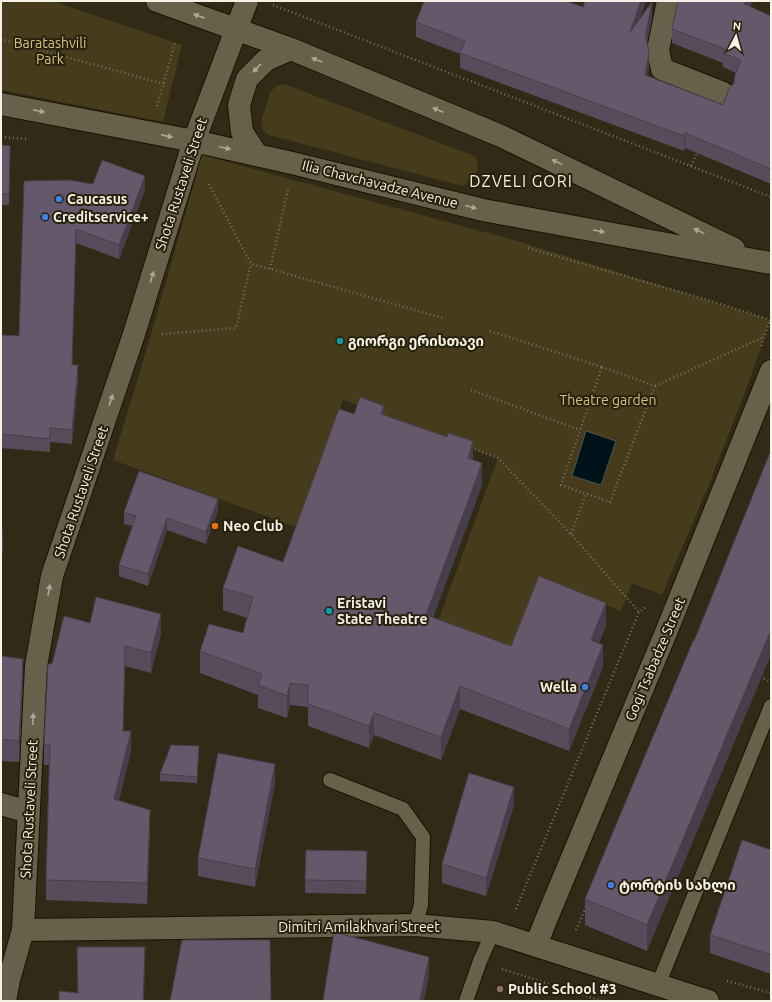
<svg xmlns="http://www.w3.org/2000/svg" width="772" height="1002" viewBox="0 0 772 1002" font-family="Ubuntu,'Noto Sans Georgian',sans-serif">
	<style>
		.green { fill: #463c1b }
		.water { fill: #001219; stroke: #4a5556 }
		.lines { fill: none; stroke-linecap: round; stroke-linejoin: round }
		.service-casing { stroke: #191302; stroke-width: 16 }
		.minor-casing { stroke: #191302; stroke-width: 24 }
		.secondary-casing { stroke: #191302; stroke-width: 24 }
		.path { stroke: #787260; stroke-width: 2.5; stroke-dasharray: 1 3; stroke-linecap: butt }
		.service { stroke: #67604a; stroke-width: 14 }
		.minor { stroke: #67604a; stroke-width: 22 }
		.secondary { stroke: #67604a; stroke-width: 22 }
		.wall { fill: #584c5c }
		.shaded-wall { fill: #473e4b }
		.building { fill: #66586b; stroke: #473e4b }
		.oneway { fill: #aea897 }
		.shop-dot { fill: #3f7fe0; stroke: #27210d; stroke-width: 1.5 }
		.culture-dot { fill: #0f9aa8; stroke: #27210d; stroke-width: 1.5 }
		.food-dot { fill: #e8710a; stroke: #27210d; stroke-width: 1.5 }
		.education-dot { fill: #8d6e63; stroke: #27210d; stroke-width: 1.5 }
		.labels { text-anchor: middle; stroke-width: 4; stroke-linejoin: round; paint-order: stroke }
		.park-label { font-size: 14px; fill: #d5c283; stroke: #27210d }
		.street-label { font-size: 14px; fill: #f5f1e4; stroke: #27210d }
		.poi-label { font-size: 14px; font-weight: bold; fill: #f5f1e4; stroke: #27210d; text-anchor: start }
		.quarter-label { font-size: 16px; letter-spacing: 1px; fill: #f5f1e4; stroke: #27210d }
	</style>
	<rect width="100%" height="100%" fill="#312a16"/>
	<!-- green -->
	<g class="green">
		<path d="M1,1h52l129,44 -19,77 -162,-32z"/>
		<path d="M284,84l188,71c2,2 4,3 5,5 4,12 -6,21 -15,26l-193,-51 -6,-5 -2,-8 9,-30 7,-6z"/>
		<path d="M202,155l319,87 249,78 -23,67 -39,100 -46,108 -30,-12 -11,28 -72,-28 -33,83 -83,-31 65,-177 -155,-58 -47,127 -183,-67 40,-132z"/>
	</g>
	<!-- water -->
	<path class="water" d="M586,431l30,10 -15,44 -29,-9z"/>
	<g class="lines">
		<defs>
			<g id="service">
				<path d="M330,780l73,29 20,28 -2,68 -6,20"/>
				<path d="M658,985l113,-279"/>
				<path d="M466,1001l14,-40 13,-29"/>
			</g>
			<g id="minor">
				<path d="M668,1l-10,49 4,19 61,24"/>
				<path d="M257,155l-15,-23 -3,-27 8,-26 19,-19 25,-11"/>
				<path d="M1,804l27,8"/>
				<path d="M23,930l392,-5 78,7 215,69"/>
				<path d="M536,945l10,-25 121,-290 104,-259"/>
				<path d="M5,1001l4,-21 14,-50 13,-264 16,-90 82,-242 60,-193 53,-140"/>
			</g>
			<g id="secondary">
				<path d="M157,1l134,48 210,87 233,113"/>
				<path d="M1,104l193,37 98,22 191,47 276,51 12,2"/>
			</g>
		</defs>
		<!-- service casing -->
		<use href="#service" class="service-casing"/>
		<!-- minor casing -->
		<use href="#minor" class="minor-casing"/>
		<!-- secondary casing -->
		<use href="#secondary" class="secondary-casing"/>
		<!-- path -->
		<g class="path">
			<path d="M273,5l498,192"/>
			<path d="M1,39l163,45"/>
			<path d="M157,106l18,-63"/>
			<path d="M1,137l26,2"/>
			<path d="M691,166l7,-15"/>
			<path d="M209,184l42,80 19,5 173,49"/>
			<path d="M528,248l180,52 63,20"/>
			<path d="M270,269l18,-80"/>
			<path d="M490,331l112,36"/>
			<path d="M162,334l74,-6 15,-64"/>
			<path d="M761,346l9,-26"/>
			<path d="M602,367l53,19 -45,116 -49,-17z"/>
			<path d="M655,386l109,-49"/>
			<path d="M471,390l109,40"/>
			<path d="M471,448l27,10 73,76 68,78"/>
			<path d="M571,534l15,-40"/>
			<path d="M760,677l11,5"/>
			<path d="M516,909l123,-297 7,-5"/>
			<path d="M576,930l11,-25"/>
			<path d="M502,969l100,32"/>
			<path d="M727,981l44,12"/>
		</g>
		<!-- service -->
		<use href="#service" class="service"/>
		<!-- minor -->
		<use href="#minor" class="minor"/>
		<!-- secondary -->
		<use href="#secondary" class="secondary"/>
	</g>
	<!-- wall -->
	<g class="wall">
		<path d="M678,1h75l-3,5 21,10v168l-86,-36 -1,3 -224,-83v-14l-44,-17v-15l167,-15 56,12 13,-2 -5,26 2,23 -2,10 76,29 11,-22 2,-10 -13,-6v-4l-51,-20v-14z"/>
		<path d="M1,145l9,12 -1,48h-8z"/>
		<path d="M93,184l52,6 -26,69 -43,-16 -4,122 6,14 -6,65 -22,-2v10l-49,-4v-113l18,1z"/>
		<path d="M354,414h30l89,46 9,25 -49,132 78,29 95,-21 -7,18 4,24 -34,84 -109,-42 -19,51 -67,-25 -5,13 -61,-22v-19l-18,-2 -3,13 -29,-10v-13l-58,-22v-22l43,-18 4,-15 -24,-8v-22l60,-26z"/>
		<path d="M218,510l-12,34 -39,-14 -19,56 -29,-10v-11l13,-39 -8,-2v-12z"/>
		<path d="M90,623l71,11 -10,39 -26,-7 -2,65 8,20 -12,49 31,30 -3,74 -101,-4v-20l3,-115h-5v-20l8,-81z"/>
		<path d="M694,641l-47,310 -62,-26v-26z"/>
		<path d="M1,656l22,24 -4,82 -18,-1z"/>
		<path d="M199,752l-2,31 -37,-2v-7z"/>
		<path d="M275,783l-20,104 -57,-11v-18z"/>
		<path d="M514,805l-28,91 -44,-13v-19z"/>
		<path d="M306,850l61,14 -1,30 -61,-1z"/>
		<path d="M771,850v124l-61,-21v-18z"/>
	</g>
	<!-- shaded-wall -->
	<g class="shaded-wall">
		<path d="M641,1h5l-16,46v-15z"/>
		<path d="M746,1h7l-9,17v-14z"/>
		<path d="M652,2v15l-6,31v-15z"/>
		<path d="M649,52v14l-4,23v-14z"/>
		<path d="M685,133v15l-1,3v-15z"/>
		<path d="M145,176v14l-26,69v-14z"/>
		<path d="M76,229v14l-4,135v-13z"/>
		<path d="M78,365v14l-6,65v-14z"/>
		<path d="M384,406v22l-3,-14z"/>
		<path d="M473,441v23l-5,-6z"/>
		<path d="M482,463v22l-56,152v-22z"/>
		<path d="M218,499v11l-12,34v-12z"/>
		<path d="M167,518v12l-19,56v-12z"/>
		<path d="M3,531v21l-2,6v-22z"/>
		<path d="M606,603v22l-15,37v-22z"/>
		<path d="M161,614v20l-10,39v-20z"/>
		<path d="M771,630v25l-124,296v-26z"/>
		<path d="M603,645v22l-34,84v-22z"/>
		<path d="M125,646v20l-2,85v-20z"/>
		<path d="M23,659v21l-4,82v-21z"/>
		<path d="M290,683v22l-3,13v-22z"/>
		<path d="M460,686v23l-19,51v-23z"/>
		<path d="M374,713v22l-5,13v-22z"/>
		<path d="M131,731v20l-17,68v-20z"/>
		<path d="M199,746v6l-2,31v-6z"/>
		<path d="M275,764v19l-20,104v-18z"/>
		<path d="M514,787v18l-28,91v-18z"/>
		<path d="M150,810v20l-3,74v-21z"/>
		<path d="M145,947v17l-1,37h-1z"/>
		<path d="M429,957v19l-5,25h-4z"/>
	</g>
	<!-- building -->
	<g class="building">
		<path d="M424,1h142l17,6 2,-6h56l-11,31 22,-30 -6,31v5l3,14 -4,23 78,30 6,-16 5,-6 1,-8 6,-15 -18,-7 2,-4 -53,-20 6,-28h68l-2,3 27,12v153l-86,-36 -1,3 -224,-83 5,-12 -49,-19z"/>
		<path d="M1,145l9,1 -1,48h-8z"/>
		<path d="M102,160l43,16 -26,69 -43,-16 -4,136h6l-6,65 -22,-2v11l-49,-5v-99l18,1 5,-155 45,-1 24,4z"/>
		<path d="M360,397l24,9 -3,8 66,23 1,-4 25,8 -5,17 14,5 -56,152 85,31 28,-70 67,27 -15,37 12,5 -34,84 -109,-43 -19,51 -67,-24 -5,13 -61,-22v-19l-18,-2 -3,13 -29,-11 4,-11 -62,-23 9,-27 34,9 10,-36 -30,-9 15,-42 45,16 56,-153 15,5z"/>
		<path d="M771,450v180l-124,295 -62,-26 108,-258h1z"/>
		<path d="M139,471l79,28 -12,33 -39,-14 -19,56 -29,-9 17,-49 -12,-4z"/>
		<path d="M1,530l2,1 -2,5z"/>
		<path d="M96,597l65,17 -10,39 -26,-7 -2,85h8l-17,68 36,11 -3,73 -101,-3 4,-135h-6l4,-81h4l12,-48 26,7z"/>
		<path d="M1,656l22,3 -4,82 -18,-2z"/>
		<path d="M171,745l28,1 -2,31 -37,-3z"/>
		<path d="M218,753l57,11 -20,105 -57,-11z"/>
		<path d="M469,773l45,14 -28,91 -44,-14z"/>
		<path d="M742,840l29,10v105l-61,-20z"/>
		<path d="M306,850l61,1 -1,30 -61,-1z"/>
		<path d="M334,932l95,25 -9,44h-97z"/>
		<path d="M182,940h88l1,61h-101z"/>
		<path d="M77,947h68l-2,54h-84v-10l19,2z"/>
	</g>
	<!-- one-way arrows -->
	<defs><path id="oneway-solid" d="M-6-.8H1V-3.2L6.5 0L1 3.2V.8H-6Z"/></defs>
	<g class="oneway">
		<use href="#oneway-solid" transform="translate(199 16) rotate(-160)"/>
		<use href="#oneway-solid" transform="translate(317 60) rotate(-158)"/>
		<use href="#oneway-solid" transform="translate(257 68) rotate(134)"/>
		<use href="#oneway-solid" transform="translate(438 110) rotate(-158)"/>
		<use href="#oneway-solid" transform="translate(39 111) rotate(11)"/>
		<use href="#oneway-solid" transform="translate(167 136) rotate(11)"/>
		<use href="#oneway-solid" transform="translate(225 148) rotate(12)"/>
		<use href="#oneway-solid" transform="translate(557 162) rotate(-154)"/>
		<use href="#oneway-solid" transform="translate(471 207) rotate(14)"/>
		<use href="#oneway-solid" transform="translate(599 231) rotate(10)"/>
		<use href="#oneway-solid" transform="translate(699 231) rotate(-154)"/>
		<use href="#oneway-solid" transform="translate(152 277) rotate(-73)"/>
		<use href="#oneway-solid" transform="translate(111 400) rotate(-71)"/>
		<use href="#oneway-solid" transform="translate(49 590) rotate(-80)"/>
		<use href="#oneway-solid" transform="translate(33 719) rotate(-87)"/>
	</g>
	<!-- markers -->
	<g class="shop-dot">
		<circle cx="59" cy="199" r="4"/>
		<circle cx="45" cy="217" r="4"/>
		<circle cx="585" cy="687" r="4"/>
		<circle cx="611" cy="885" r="4"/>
	</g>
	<g class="culture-dot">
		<circle cx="340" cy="341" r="4"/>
		<circle cx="329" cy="611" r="4"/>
	</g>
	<circle class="food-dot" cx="215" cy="526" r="4"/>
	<circle class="education-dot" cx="500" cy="989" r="4"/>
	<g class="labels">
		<!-- park labels -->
		<g class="park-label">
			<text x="50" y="48">Baratashvili<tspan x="50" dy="16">Park</tspan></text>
			<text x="608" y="405">Theatre garden</text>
		</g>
		<!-- street labels -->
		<g class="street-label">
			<text transform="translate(181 184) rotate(-72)" y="5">Shota Rustaveli Street</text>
			<text transform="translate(380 184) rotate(14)" y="5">Ilia Chavchavadze Avenue</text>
			<text transform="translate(81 492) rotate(-71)" y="5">Shota Rustaveli Street</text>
			<text transform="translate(655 659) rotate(-67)" y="5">Gogi Tsabadze Street</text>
			<text transform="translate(29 809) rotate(-87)" y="5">Shota Rustaveli Street</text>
			<text x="359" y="932">Dimitri Amilakhvari Street</text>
		</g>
		<!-- poi labels -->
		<g class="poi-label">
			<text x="67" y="204">Caucasus</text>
			<text x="53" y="222">Creditservice+</text>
			<text x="348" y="346">გიორგი ერისთავი</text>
			<text x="223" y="531">Neo Club</text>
			<text x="337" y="608">Eristavi<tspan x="337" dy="16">State Theatre</tspan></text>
			<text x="577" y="692" text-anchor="end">Wella</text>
			<text x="619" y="890">ტორტის სახლი</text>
			<text x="508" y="994">Public School #3</text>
		</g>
		<!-- quarter labels -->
		<g class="quarter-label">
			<text x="521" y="187">DZVELI GORI</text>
		</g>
	</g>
	<!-- border -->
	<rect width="772" height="1002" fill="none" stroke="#f5f1e4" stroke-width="4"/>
	<!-- north arrow -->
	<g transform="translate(736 36) rotate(6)" stroke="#27210d" stroke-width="3" paint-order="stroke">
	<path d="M0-3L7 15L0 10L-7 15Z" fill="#f5f1e4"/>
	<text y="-6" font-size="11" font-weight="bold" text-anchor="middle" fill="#f5f1e4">N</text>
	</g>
</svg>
